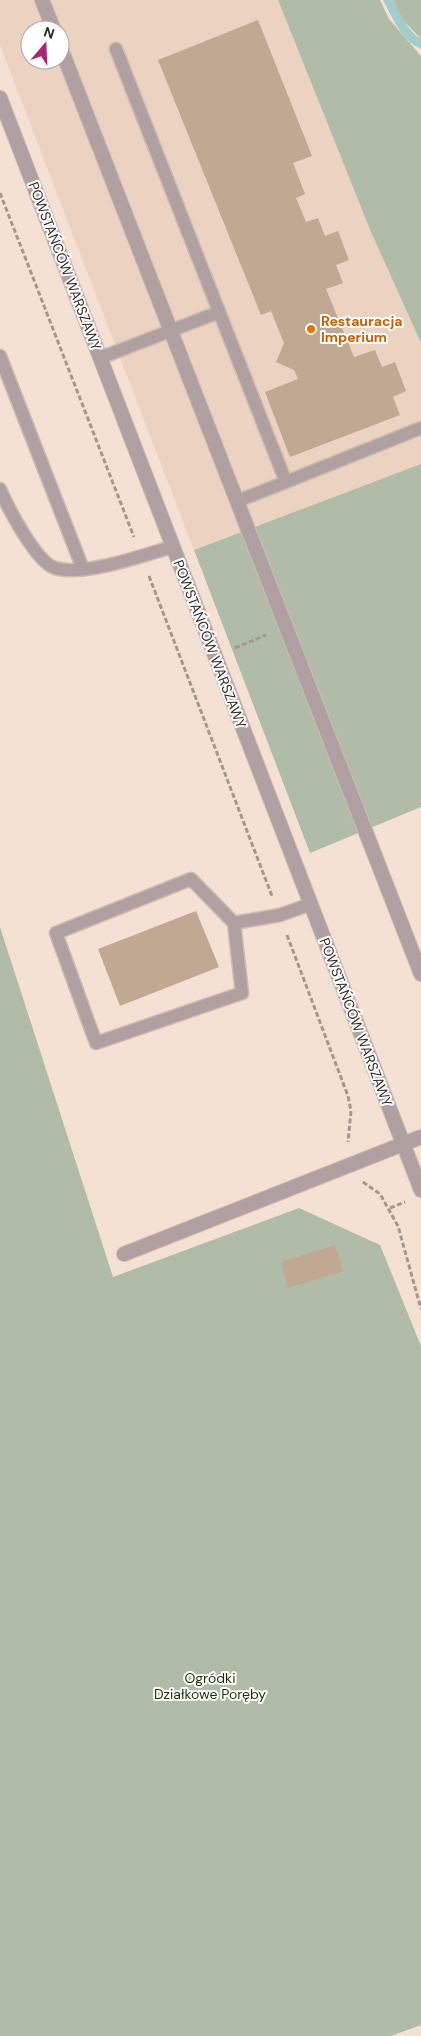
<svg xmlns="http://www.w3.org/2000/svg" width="421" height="2036" viewBox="0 0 421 2036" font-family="'DM Sans',sans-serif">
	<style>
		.built { fill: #ebd2c1; fill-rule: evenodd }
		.green { fill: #b1bca8 }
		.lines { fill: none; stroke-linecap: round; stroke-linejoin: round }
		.stream { stroke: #a4cccb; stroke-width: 9 }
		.building { fill: #c0a892 }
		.service-casing { stroke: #cdbcb1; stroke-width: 15 }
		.minor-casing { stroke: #cdbcb1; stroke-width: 16 }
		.tertiary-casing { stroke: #cdbcb1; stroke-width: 16 }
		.path { stroke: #a5978d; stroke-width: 3; stroke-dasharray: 5 2.5; stroke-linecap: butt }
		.service { stroke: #b0a0a1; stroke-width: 12 }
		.minor { stroke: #b0a0a1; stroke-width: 14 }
		.tertiary { stroke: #b0a0a1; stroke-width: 14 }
		.food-dot { fill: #e8710a; stroke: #fff; stroke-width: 2 }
		.labels { text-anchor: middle; stroke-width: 4; stroke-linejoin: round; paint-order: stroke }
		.street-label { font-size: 14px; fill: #302924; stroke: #fff }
		.food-label { font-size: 14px; font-weight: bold; fill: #c56008; stroke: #fff; text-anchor: start }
		.park-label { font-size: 14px; fill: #1c3004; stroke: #fff }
	</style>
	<rect width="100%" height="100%" fill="#f4e1d4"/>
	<!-- built -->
	<path class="built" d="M0,0h278l93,232 50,111v121l-227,86 -194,-505zM30,30h30v30h-30z"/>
	<!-- green -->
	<g class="green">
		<path d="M278,0h102l9,19 32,37v287l-50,-111z"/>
		<path d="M393,0h28v39l-19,-20z"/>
		<path d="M421,464v343l-111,46 -116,-303z"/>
		<path d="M0,927l113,350 186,-69 81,37 41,101v679l-30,11h-391z"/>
	</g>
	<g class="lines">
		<!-- stream -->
		<path class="stream" d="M388,0c8,15 17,37 33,44"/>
	</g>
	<!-- building -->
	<g class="building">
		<path d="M258,20l54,136 -19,7 12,31 -9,4 10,24 12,-4 7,18 13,-5 11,29 -13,5 7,18 -17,6 28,68 21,-7 7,17 13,-5 11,29 -13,6 7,18 -110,42 -25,-65 33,-13 -4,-9 -18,-8 8,-19 -13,-32 -10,4 -103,-255z"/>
		<path d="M196,911l23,56 -99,39 -22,-57z"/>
		<path d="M335,1245l8,26 -55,17 -7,-26z"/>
	</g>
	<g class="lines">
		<defs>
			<g id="service">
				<path d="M116,49l170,433"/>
				<path d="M0,356l83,213"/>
				<path d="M100,358l119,-46"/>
				<path d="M0,489c8,19 36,73 55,79 28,9 89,-13 117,-21"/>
				<path d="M238,501l183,-73"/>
				<path d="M234,923l8,70 -146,50 -40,-110 135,-54 43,44 46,-8 31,-11"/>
			</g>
			<g id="minor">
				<path d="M42,0l12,30"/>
				<path d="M60,46l361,928"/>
				<path d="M124,1254l297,-117"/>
			</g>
			<path id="tertiary" d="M0,98l421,1092"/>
		</defs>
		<!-- service casing -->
		<use href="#service" class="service-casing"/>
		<!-- minor casing -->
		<use href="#minor" class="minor-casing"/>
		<!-- tertiary casing -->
		<use href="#tertiary" class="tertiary-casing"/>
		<!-- path -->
		<g class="path">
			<path d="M0,193l134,344"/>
			<path d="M149,576l123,320"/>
			<path d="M235,648l31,-13"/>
			<path d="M287,935l61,161 3,15 -3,31"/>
			<path d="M363,1182l17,12 18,32 23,83"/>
			<path d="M390,1208l15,-6"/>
		</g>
		<!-- service -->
		<use href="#service" class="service"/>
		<!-- minor -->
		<use href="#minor" class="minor"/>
		<!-- tertiary -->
		<use href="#tertiary" class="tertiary"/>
	</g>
	<!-- markers -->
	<circle class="food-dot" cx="311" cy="329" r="5"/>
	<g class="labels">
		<!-- street labels -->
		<g class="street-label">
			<text transform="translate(65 266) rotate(69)" y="5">POWSTAŃCÓW WARSZAWY</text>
			<text transform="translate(210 644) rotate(69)" y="5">POWSTAŃCÓW WARSZAWY</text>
			<text transform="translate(356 1022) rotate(69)" y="5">POWSTAŃCÓW WARSZAWY</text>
		</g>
		<!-- food labels -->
		<g class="food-label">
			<text x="321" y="326">Restauracja<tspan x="321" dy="16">Imperium</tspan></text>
		</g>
		<!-- park labels -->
		<g class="park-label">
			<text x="210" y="1683">Ogródki<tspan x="210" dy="16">Działkowe Poręby</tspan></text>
		</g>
	</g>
	<!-- north arrow -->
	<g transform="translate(45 45) rotate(19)"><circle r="24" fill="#ffffff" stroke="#aca9a7"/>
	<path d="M0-4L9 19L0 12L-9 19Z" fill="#a9256f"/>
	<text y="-8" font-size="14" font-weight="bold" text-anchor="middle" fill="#302924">N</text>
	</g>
</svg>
